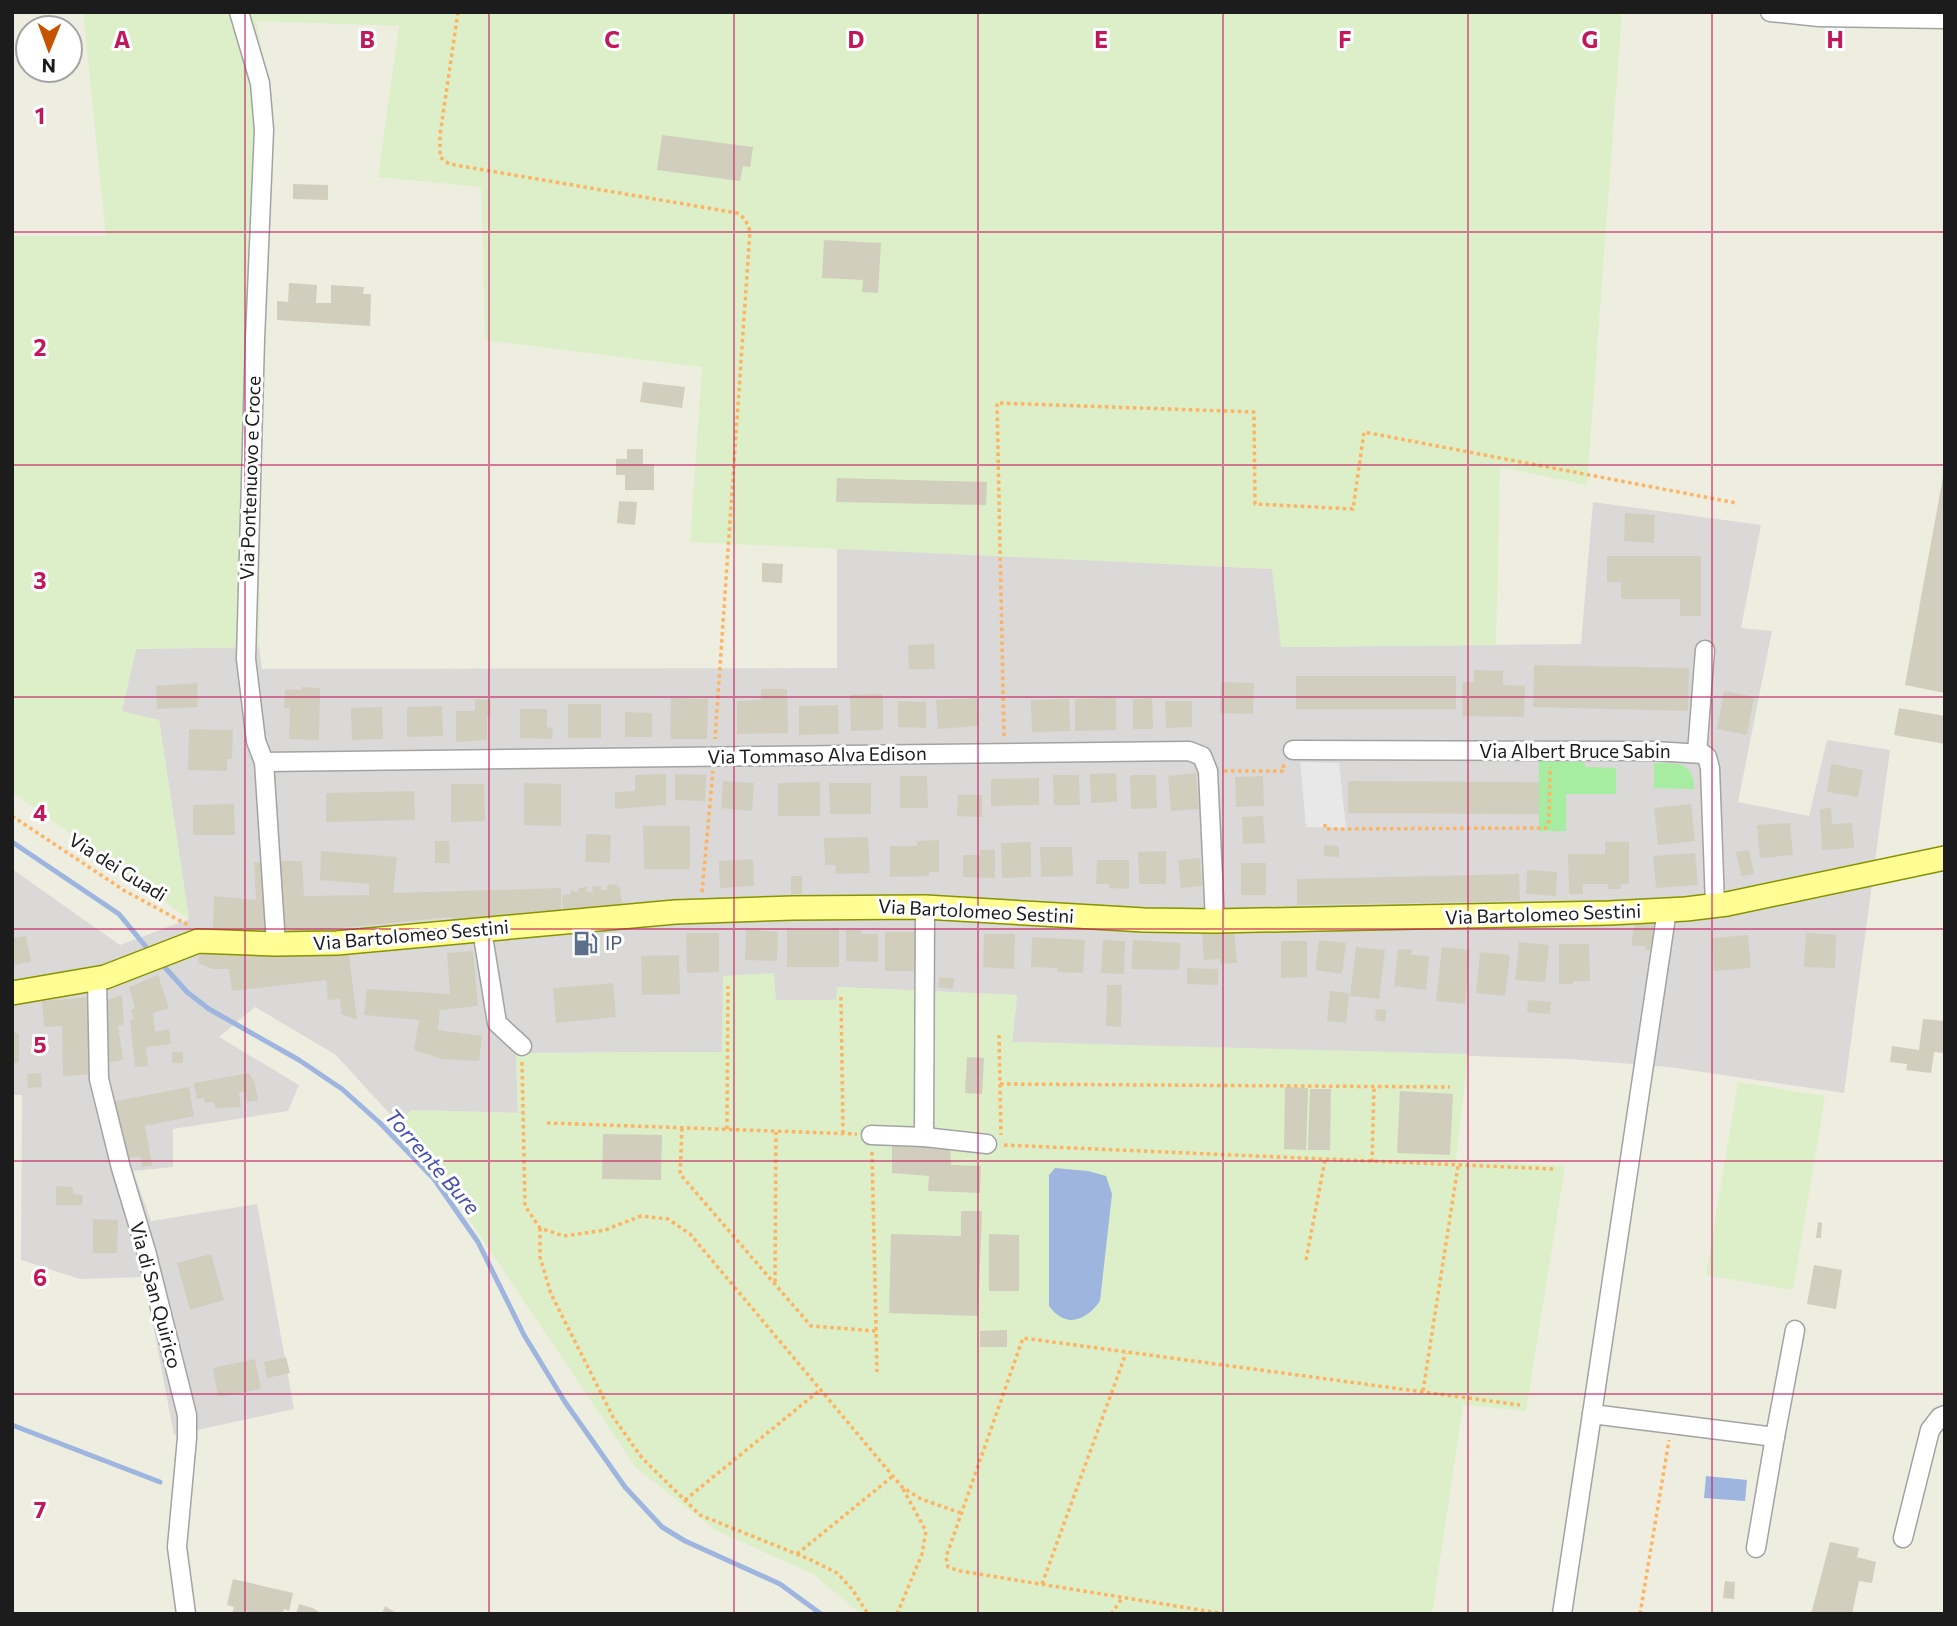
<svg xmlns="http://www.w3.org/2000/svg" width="1957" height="1626" viewBox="0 0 1957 1626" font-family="Commissioner,sans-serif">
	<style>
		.residential { fill: #dad9d8 }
		.farmland { fill: #dcefc9 }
		.grass { fill: #a7eda1 }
		.parking { fill: #e8e8e8 }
		.water { fill: #9db5df }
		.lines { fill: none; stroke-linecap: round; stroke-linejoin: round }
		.stream { stroke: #9db5df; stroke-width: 5 }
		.building { fill: #d1cebd }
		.minor-casing { stroke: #a3a3a3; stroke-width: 21 }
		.major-casing { stroke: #879300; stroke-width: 26 }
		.path { stroke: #ffb360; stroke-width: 3.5; stroke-dasharray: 3.5 3.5; stroke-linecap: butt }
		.minor { stroke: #fff; stroke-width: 18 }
		.major { stroke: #fffd94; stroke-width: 23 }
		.grid { fill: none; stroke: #c2185b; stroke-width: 2; stroke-opacity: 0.55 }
		.labels { text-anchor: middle; stroke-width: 6; stroke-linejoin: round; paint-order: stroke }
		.street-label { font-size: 19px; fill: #1c1c1c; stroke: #fff }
		.service-label { font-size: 19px; fill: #4e5e75; stroke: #fff; text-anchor: start }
		.water-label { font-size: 21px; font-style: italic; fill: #424cb1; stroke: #fff }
		.grid-label { font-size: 23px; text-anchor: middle; font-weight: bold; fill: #c2185b; stroke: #fff; stroke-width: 6; stroke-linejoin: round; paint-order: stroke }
	</style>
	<rect width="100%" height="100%" fill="#edeee0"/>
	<!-- residential -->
	<path class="residential" d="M1593,502l168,23 -20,103 31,3 -34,171 71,14 18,-76 63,10 -46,343 -175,-26 -100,-8 -557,-17 5,-47 -180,-8v13h-62l-1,-27 -51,79 -207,1 2,60 -106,-3 -14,13 -62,-68 -81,-48 -36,30 80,48 -11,26 -115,18v38l-40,4 18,50 106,-17 37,205 -120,26 -30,-158 -64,2 -59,-19 1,-165h-10v-226l108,76 69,-26 -30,-199 -38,-8 15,-63 123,-2 3,22 575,-1v-121l436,22 9,78 299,-3z"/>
	<!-- farmland -->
	<g class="farmland">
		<path d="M83,12h1539l-35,473 -87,-18 -4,178 -215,2 -9,-78 -582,-27 12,-175 -217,-27 -4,-153 -103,-10 21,-151 -143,-5 17,83 -10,133 -4,410 -123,2 -14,62 37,9 30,199 -177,-127v-556h94z"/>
		<path d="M774,973l2,27h60l1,-13 180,8 -5,47 456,12 -12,106 109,6 -39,245 -63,-6 -31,209h-511l-2,-3 -6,3h-52l-48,-40 -96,-43 -81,-63 -186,-277 -52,-68 14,-13 106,3 -2,-60 206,-1 1,-76z"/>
		<path d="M1738,1082l87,14 -32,194 -87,-15z"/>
	</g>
	<!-- grass -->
	<g class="grass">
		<path d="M1539,761l45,1 1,5 31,1v26h-50v37h-27z"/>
		<path d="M1654,763c24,1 39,-3 40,26l-40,-1z"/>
	</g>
	<!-- parking -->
	<path class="parking" d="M1300,762l39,1 7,65 -40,-1z"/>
	<!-- water -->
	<g class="water">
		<path d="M1055,1168l33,3 18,5 6,18 -12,107c-15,21 -35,27 -51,5v-131z"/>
		<path d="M1706,1476l41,4 -2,21 -41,-3z"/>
	</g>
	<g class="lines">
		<!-- stream -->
		<g class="stream">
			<path d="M12,842l107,72 32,39"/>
			<path d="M160,962l27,30 22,17 90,51 43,29 38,34 54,56 44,63 46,93 41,67 60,85 37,40 23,14 95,43 41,30"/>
			<path d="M12,1425l148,57"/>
		</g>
	</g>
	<!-- building -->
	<g class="building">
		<path d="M662,135l91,12 -3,20 -7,-1 -3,15 -83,-11z"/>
		<path d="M293,184l35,1v15l-35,-1z"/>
		<path d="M824,240l57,3 -3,50 -16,-1 1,-12 -41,-2z"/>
		<path d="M289,283l28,2 -1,18h15v-18l33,2 -1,7h8l-1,32 -93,-6v-19l11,1z"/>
		<path d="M643,382l42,5 -3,21 -42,-6z"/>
		<path d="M627,449h16v15h11v26h-29v-15h-9v-16h11z"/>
		<path d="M1943,477h2v216l-40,-8z"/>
		<path d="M837,478l150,4 -1,23 -150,-3z"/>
		<path d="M619,501l18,1 -2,23 -18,-2z"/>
		<path d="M1625,513l30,2 -1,28 -30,-2z"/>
		<path d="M1607,556h94v60h-21v-17h-59v-17h-14z"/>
		<path d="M762,563l21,1 -1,19 -20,-1z"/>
		<path d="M934,644l1,25h-26l-1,-24z"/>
		<path d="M1534,665l155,3 -1,43 -155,-4z"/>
		<path d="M1474,670l29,1v14l22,1 -1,31 -62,-1 1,-34h11z"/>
		<rect x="1296" y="676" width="160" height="33"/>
		<path d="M1221,682l33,1 -1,31 -33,-1z"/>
		<path d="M197,683l1,24 -41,2 -1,-23z"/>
		<path d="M302,687l18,1 -1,52 -30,-1 1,-31h-6l1,-19 17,1z"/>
		<path d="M761,689h26l1,44 -51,1v-33l24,-1z"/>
		<path d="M1724,691l30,6 -7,38 -30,-6z"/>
		<path d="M883,694v36l-32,1 -1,-36z"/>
		<path d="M671,698l37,1 -1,40h-37z"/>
		<path d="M977,698l2,28 -41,3 -2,-29z"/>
		<path d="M1116,698v32l-41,1v-32z"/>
		<path d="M1152,698l1,31h-20v-30z"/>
		<path d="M475,699l16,1v16h-4v24l-31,2v-31h19z"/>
		<path d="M1069,699l1,32 -38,1 -1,-32z"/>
		<path d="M898,701l28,1v26l-28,-1z"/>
		<path d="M1165,701h27v26l-26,1z"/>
		<rect x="568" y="704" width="33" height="34"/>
		<path d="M838,705l1,29 -40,1v-29z"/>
		<path d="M442,706l1,30 -36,1v-30z"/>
		<path d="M382,707l1,32 -31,1 -1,-32z"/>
		<path d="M1899,708l46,8v28l-51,-9z"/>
		<path d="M520,709h27v18l6,1 -1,11 -32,-1z"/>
		<path d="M625,712l27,1v24h-27z"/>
		<path d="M189,729l44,1 -1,29h-5v12l-39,-1z"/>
		<path d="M1831,764l32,6 -5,27 -31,-5z"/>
		<path d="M1116,773l1,29 -26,1 -1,-29z"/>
		<path d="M1196,773l3,36 -28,2 -3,-35z"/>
		<path d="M666,774v31l-51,4v-17l20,-1v-16z"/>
		<path d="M675,774l31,1 -1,26 -30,-1z"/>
		<path d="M1053,775h26l1,30h-26z"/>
		<path d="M1130,775h26l1,33 -26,1z"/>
		<path d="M900,776h27l1,32h-28z"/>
		<path d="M1263,776l1,30 -28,1 -1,-30z"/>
		<path d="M1039,778v27l-48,1v-27z"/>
		<path d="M723,781l31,2 -2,28 -31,-3z"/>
		<path d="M1348,781l191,1v32l-191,-1z"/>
		<path d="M820,782v34h-42v-33z"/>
		<path d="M524,783l37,1v42l-37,-1z"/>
		<path d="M829,783h42v31h-41z"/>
		<path d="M451,784h33l1,37 -34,1z"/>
		<path d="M414,791l1,29 -89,2v-29z"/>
		<path d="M958,795h24v22l-25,-1z"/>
		<path d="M234,804l1,31h-42v-30z"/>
		<path d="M1691,804l4,37 -37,4 -4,-37z"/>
		<path d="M1831,808l1,16 20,-1 2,25 -32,2 -2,-41z"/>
		<path d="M1263,816l2,27 -22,1 -1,-27z"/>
		<path d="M1790,823l3,32 -33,3 -3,-33z"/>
		<path d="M643,826h47v43h-46z"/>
		<path d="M586,834l25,1 -1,28 -25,-1z"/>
		<path d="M868,837l2,36 -34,1 -1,-9h-10l-1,-27z"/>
		<path d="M939,840v32h-10v4l-39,1v-31h27v-5z"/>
		<path d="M435,841h14l1,22h-15z"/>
		<path d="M1031,842v35l-29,1 -1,-35z"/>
		<path d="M1605,842h24v42h-8v5h-13v-5h-25v10h-14l-1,-40h37z"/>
		<path d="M1324,845l15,1v11l-15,-1z"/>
		<path d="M1040,847h32l1,29 -32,1z"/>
		<path d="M93,848l7,4 -5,7 -6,-4z"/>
		<path d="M980,850h15v28l-32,-1v-22h17z"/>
		<path d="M1749,850l5,24 -13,2 -5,-24z"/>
		<path d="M321,851l76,6 -4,36 168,-5v26l-105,10 -5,-7 -159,16 -9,-8 -6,-58 2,-6h23l2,35 65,-1v-11l-49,-4z"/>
		<path d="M1166,851v33h-27l-1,-32z"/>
		<path d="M1695,853l3,32 -42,3 -3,-32z"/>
		<path d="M1200,858l2,28 -21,2 -3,-28z"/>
		<path d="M753,859l1,27 -34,2 -1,-27z"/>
		<path d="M1097,860h32v29l-20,-1v-4h-13z"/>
		<path d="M254,862l16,1 2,73 -59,-6 1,-34 42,4z"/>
		<rect x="1241" y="863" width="25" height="32"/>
		<path d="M1527,870l30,2 -1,24 -30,-2z"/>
		<path d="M1519,874l1,27 -223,4v-26z"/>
		<rect x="791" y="876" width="11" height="18"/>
		<path d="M617,884v3h3l2,20 -59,6 -1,-18 9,-1v-4l7,2v-4l9,-1v5l6,-1 -1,-4 9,-1v4h6v-5z"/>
		<path d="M1635,922h24l-3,29 -11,-1 1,-4h-15z"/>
		<path d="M746,929l32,3 -1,29 -32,-1z"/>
		<rect x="787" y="929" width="52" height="38"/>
		<path d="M846,930h15v4h17v28l-32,-1z"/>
		<path d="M1234,930l3,33 -17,1v-5l-16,1 -2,-27z"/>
		<rect x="885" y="932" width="31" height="39"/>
		<path d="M686,933h33v39l-32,1z"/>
		<path d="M1806,933l30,2 -1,33 -31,-1z"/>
		<path d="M595,934l1,21 -21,1 -1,-21z"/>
		<path d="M984,934h31l-1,35 -31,-2z"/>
		<path d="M1748,935l3,33 -37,3 -3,-33z"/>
		<path d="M26,936l5,26 -19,3v-27z"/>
		<path d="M1032,937l53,3 -2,33 -26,-1 1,-4 -27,-1z"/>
		<path d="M1103,940l22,1 -1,33 -23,-1z"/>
		<path d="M1133,940l48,3 -2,27 -48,-1z"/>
		<path d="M1319,940l27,3 -4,31 -27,-4z"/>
		<path d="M1281,941h26v36l-26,1z"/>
		<path d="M1519,942l30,3 -4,37 -30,-2z"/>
		<path d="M1559,944h30l1,37h-17v3h-14z"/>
		<path d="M1356,947l29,3 -6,49 -29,-3z"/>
		<path d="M1442,947l28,3 -5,54 -29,-3z"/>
		<path d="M1398,949l14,1 -1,5 18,1 -3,34 -32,-4z"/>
		<path d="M200,951l149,4 8,65 -16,-6 -1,-15 -12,1 -2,-20 -94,11 -3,-22h-17l-14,-6z"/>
		<path d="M473,951l5,55 -38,4 -2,20 44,6 -3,25 -37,-2 -28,-9 5,-30 -55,-5 3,-26 83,5 -3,-41z"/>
		<path d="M1480,952l30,3 -5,41 -29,-3z"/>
		<path d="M679,955l1,39 -38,1 -1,-39z"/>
		<path d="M1187,968l31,1v16l-31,-1z"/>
		<path d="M158,975l11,33 -16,5 2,19 14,-3 2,15 -25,3 2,19 -13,1 -5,-47 4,-1 -3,-9 4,-2 -6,-21z"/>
		<path d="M939,977l15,1 -1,11 -15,-2z"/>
		<path d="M613,983l3,34 -60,6 -3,-35z"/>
		<path d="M1107,985h15l-1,42 -15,-1z"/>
		<path d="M1330,991l19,2 -3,30 -19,-2z"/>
		<path d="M122,995l2,29 -6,2 5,34 -19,3v-62z"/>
		<path d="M91,997l2,77 -30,2 -1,-50 -18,1 -2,-26z"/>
		<path d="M1528,1000l23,2 -1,12 -23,-2z"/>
		<path d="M1376,1009l10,1 -1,12 -10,-2z"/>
		<path d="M1923,1019l22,2v32l-11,-1 -3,21 -25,-3 1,-6 -17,-2 2,-16 27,4z"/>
		<path d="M12,1032l7,1v30h-7z"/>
		<rect x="172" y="1052" width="11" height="11"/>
		<path d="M967,1057l17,1 -2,36 -17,-1z"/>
		<path d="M41,1073l1,14 -14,1 -1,-14z"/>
		<path d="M249,1073l6,11 3,16 -11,2 -2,-11 -6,1 2,15 -26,1 -1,-6 -9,1 -1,-5 -7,1 -3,-16z"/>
		<path d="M189,1087l5,29 -49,10 7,39 -10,2 -2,-11 -16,3 -13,-57z"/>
		<path d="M1285,1087l23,1 -2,62 -22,-1z"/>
		<path d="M1310,1089h21l-1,61h-22z"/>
		<path d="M1400,1091l53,3 -3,61 -53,-2z"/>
		<path d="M603,1134l59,1 -1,45 -59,-1z"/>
		<path d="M892,1143l58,2 1,20 30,1 -1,27 -52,-2 1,-15 -37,-3z"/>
		<path d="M56,1186l17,1v7l10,1 -1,10h-26z"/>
		<path d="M961,1211h21l-4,105 -89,-3 2,-79 70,2z"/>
		<path d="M93,1219l25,1 -1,33h-24z"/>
		<path d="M1818,1222l4,1 -1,15h-5z"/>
		<path d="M989,1234l30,1v56h-30z"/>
		<path d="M211,1254l13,46 -34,10 -13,-47z"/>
		<path d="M1814,1265l28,5 -6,39 -29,-5z"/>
		<path d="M1007,1330v17h-27v-16z"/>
		<path d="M286,1357l4,16 -23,5 -3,-16z"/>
		<path d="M255,1359l6,30 -43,8 -5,-29z"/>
		<path d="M1830,1542l29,6 -2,9 19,5 -4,21 -13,-2 -7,33h-41z"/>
		<path d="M233,1579l60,14 -4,18 -5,-2 -1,5h-26l-13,-3v3h-12l2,-7 -7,-2z"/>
		<path d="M1725,1581l10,1 -1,17 -11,-1z"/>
		<path d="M299,1604l14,4 9,6h-26z"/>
		<path d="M385,1606l10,6 -1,2h-12z"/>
	</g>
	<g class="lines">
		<defs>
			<g id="minor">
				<path d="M239,12l21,71 4,47 -9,209 -9,320 10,82 8,21 12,182"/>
				<path d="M1770,12l49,5 126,2"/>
				<path d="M1293,750l361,1 49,3 4,3 3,11 5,137"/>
				<path d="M1697,753l8,-103"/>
				<path d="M264,762l925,-11 13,5 6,15 7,150"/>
				<path d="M482,930l15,93 25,23"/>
				<path d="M97,979l2,100 22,89 25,83 41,164v23l-10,109 9,67"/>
				<path d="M871,1135l53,2 63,7"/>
				<path d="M924,1137l1,-230"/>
				<path d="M1592,1414l75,-504"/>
				<path d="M1903,1538l27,-108 10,-13 5,-2"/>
				<path d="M1756,1548l19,-111"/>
				<path d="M1562,1614l30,-200 183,23 20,-107"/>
			</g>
			<path id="major" d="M12,993l93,-16 93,-36 78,3 61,-1 338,-31 118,-4 132,-1 219,13 71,1 394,-8 77,-4 41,-5 218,-46"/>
		</defs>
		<!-- minor casing -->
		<use href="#minor" class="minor-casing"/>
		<!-- major casing -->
		<use href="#major" class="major-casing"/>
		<!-- path -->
		<g class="path">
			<path d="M458,12l-18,123v22l9,7 288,49 8,6 5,12 -35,508"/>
			<path d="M1004,736l-7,-333 257,9 1,92 98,5 11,-77 372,71"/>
			<path d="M1224,771h60l-1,-7"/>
			<path d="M12,816l113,75 63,34"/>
			<path d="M1325,824v5l221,-1 3,-7 1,-54"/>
			<path d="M702,892l11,-121"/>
			<path d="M841,997l2,136"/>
			<path d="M999,1035l2,100"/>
			<path d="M522,1062l3,144 15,22 24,8 41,-6 36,-14 27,3 22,15 212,253 19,12 40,14"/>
			<path d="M1000,1084l450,3"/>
			<path d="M547,1123l310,11"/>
			<path d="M682,1128l-2,46 131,152 65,5"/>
			<path d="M727,1129l1,-143"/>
			<path d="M1004,1145l550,24"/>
			<path d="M872,1152l5,220"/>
			<path d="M1372,1162l2,-75"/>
			<path d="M540,1228v29l11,37 62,123 29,41 58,57 109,44 28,14 15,16 14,22 5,3"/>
			<path d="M1306,1260l19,-100"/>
			<path d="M775,1282l1,-150"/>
			<path d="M1423,1391l35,-225"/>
			<path d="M685,1500l135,-110"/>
			<path d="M797,1554l96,-78"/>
			<path d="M1042,1584l84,-231"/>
			<path d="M897,1614l25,-60 4,-23 -23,-42"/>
			<path d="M1111,1614l12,-17"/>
			<path d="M1225,1614l-265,-43 -12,-4 -2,-10 77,-219 497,67"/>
			<path d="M1640,1614l29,-174"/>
		</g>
		<!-- minor -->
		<use href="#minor" class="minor"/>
		<!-- major -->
		<use href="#major" class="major"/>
	</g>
	<!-- grid -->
	<path class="grid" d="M245,12v1602M489,12v1602M734,12v1602M978,12v1602M1223,12v1602M1468,12v1602M1712,12v1602M12,232h1933M12,465h1933M12,697h1933M12,929h1933M12,1161h1933M12,1394h1933"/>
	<!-- icons -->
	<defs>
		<symbol id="fuel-bare" viewBox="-9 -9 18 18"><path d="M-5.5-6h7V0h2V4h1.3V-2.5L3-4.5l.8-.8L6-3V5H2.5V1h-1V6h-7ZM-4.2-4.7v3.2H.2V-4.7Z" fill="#5c6f8a" stroke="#fff" stroke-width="2.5" paint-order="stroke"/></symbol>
	</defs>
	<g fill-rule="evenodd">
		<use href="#fuel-bare" x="568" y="926" width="35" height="35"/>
	</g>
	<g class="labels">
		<!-- street labels -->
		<g class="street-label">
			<text transform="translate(250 478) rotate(-88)" y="7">Via Pontenuovo e Croce</text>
			<text x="1575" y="758">Via Albert Bruce Sabin</text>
			<text transform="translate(817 755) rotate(-1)" y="7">Via Tommaso Alva Edison</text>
			<text transform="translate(118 867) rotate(32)" y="7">Via dei Guadi</text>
			<text transform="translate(976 911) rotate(3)" y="7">Via Bartolomeo Sestini</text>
			<text transform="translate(1543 914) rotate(-2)" y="7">Via Bartolomeo Sestini</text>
			<text transform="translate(411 935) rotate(-5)" y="7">Via Bartolomeo Sestini</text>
			<text transform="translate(156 1295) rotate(75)" y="7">Via di San Quirico</text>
		</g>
		<!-- service labels -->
		<g class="service-label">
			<text x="605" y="950">IP</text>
		</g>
		<!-- water labels -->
		<g class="water-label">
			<text transform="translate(432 1162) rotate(49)" y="7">Torrente Bure</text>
		</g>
	</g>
	<g class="grid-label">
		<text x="122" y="48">A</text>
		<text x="367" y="48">B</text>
		<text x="612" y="48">C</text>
		<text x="856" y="48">D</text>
		<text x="1101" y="48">E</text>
		<text x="1345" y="48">F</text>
		<text x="1590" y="48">G</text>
		<text x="1835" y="48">H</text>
		<text x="40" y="124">1</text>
		<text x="40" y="356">2</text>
		<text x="40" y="589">3</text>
		<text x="40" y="821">4</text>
		<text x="40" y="1053">5</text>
		<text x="40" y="1286">6</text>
		<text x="40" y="1518">7</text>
	</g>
	<!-- border -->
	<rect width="1957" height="1626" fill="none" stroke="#1c1c1c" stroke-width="28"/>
	<!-- north arrow -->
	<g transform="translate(49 49) rotate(181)"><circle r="33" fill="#ffffff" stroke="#a4a4a4" stroke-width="2"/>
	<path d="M0-5L12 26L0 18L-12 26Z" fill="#c75300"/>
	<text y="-10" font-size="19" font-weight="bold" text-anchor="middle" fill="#1c1c1c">N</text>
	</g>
</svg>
